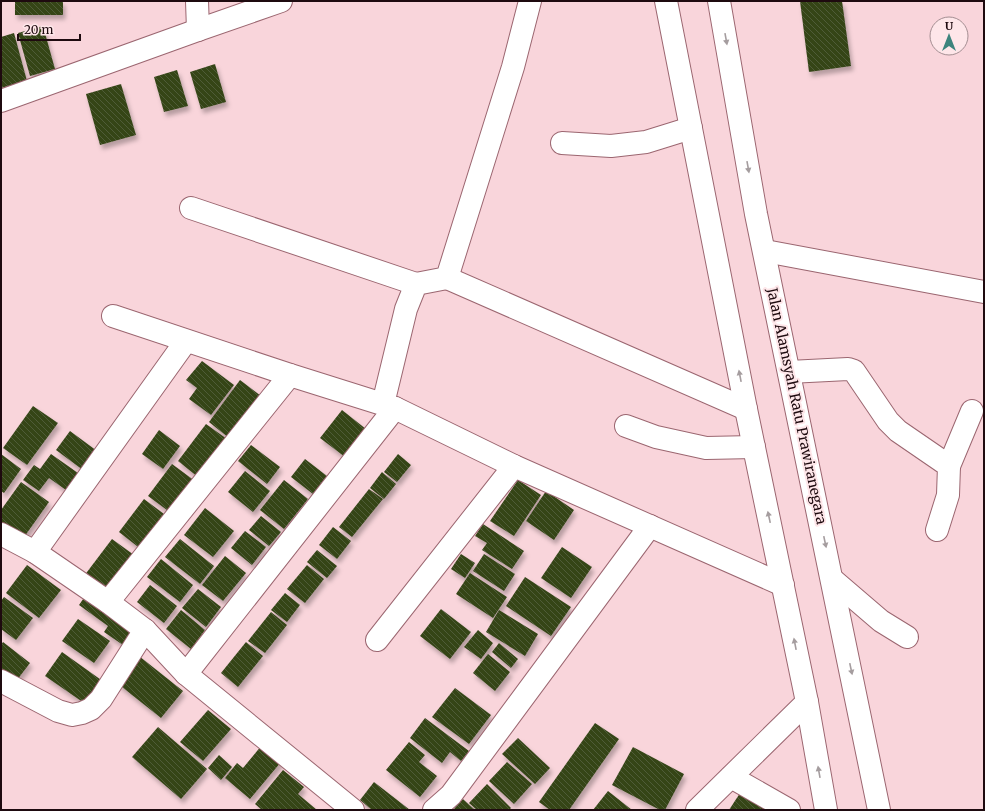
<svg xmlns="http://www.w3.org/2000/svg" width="985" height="811" viewBox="0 0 985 811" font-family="Merriweather,serif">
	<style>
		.building { fill: url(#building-back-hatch); filter: url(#shadow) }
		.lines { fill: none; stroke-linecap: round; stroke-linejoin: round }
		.minor-casing { stroke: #9b6670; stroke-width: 24 }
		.highway-casing { stroke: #9b6670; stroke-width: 24 }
		.minor { stroke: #fff; stroke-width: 22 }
		.highway { stroke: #fff; stroke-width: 22 }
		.oneway { fill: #a59d9f }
		.labels { text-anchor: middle; stroke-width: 4; stroke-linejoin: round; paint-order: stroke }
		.street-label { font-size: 14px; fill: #1e0a0f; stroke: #fee6e9 }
	</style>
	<defs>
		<pattern id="building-back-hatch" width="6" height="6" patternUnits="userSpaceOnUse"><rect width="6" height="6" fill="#344419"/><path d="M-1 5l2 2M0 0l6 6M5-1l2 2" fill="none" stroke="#4f5b39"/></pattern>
		<filter id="shadow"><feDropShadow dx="2.5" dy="4.5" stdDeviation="2" flood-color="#0004"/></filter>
	</defs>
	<rect width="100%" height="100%" fill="#f9d5db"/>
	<!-- building -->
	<g class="building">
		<rect x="15" y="1" width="48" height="14"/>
		<path d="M800,1h42l9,65 -42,6z"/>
		<path d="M43,26l12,43 -25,7 -12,-43z"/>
		<path d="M14,33l13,48 -26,7v-51z"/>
		<path d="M215,64l11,38 -25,7 -11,-37z"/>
		<path d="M177,70l11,36 -24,6 -10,-35z"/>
		<path d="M121,84l15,51 -36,10 -14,-51z"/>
		<path d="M202,361l32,24 -23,30 -22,-16 8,-11 -11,-8z"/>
		<path d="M240,380l21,16 -32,42 -20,-16z"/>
		<path d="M33,406l25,17 -31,42 -24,-17z"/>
		<path d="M342,410l29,23 -22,27 -29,-22z"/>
		<path d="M206,424l21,15 -29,38 -20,-16z"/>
		<path d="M159,430l21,16 -17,23 -21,-15z"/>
		<path d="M70,431l27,20 -14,19 -27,-20z"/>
		<path d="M251,445l29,22 -13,17 -29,-23z"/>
		<path d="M1,454l20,15 -17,24 -3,-2z"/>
		<path d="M51,454l27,19 -12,17 -17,-12 -10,13 -16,-11 11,-15 6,4z"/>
		<path d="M398,454l13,11 -14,17 -13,-10z"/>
		<path d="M305,459l22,17 -14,18 -22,-17z"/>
		<path d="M172,464l23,17 -24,32 -23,-17z"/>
		<path d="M245,471l25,20 -17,21 -25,-20z"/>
		<path d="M382,472l14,12 -12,15 -14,-11z"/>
		<path d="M284,480l24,19 -24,30 -24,-19z"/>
		<path d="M518,480l23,15 -27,41 -24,-15z"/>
		<path d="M21,482l28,20 -27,38 -21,-15v-15z"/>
		<path d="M369,489l14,10 -31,38 -13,-10z"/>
		<path d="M546,491l28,19 -20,30 -28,-19z"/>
		<path d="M144,499l24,18 -26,33 -23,-18z"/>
		<path d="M205,508l29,23 -21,26 -29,-22z"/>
		<path d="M261,516l20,16 -12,14 -20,-16z"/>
		<path d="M483,524l41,27 -12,18 -30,-19 5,-7 -12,-7z"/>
		<path d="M333,527l18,14 -14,18 -18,-14z"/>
		<path d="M245,531l21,16 -14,18 -21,-17z"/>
		<path d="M112,539l22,16 -28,37 -22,-16z"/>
		<path d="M180,539l34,27 -14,18 -35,-27z"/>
		<path d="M562,547l30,20 -21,31 -30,-20z"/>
		<path d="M317,550l20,16 -10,12 -20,-16z"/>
		<path d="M461,554l14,9 -10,15 -14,-9z"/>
		<path d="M484,554l31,20 -11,17 -31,-20z"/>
		<path d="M225,556l21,17 -23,28 -21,-16z"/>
		<path d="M161,559l32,26 -13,17 -33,-25z"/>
		<path d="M27,565l34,25 -22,28 -33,-25z"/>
		<path d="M307,565l17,14 -19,24 -18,-14z"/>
		<path d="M470,573l37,24 -14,21 -37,-24z"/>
		<path d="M525,577l46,30 -20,29 -45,-30z"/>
		<path d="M150,585l27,21 -13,17 -27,-21z"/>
		<path d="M198,589l23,18 -15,20 -24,-19z"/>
		<path d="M88,592l48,35 -13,18 -19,-13 4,-6 -29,-21z"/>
		<path d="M285,593l15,12 -13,17 -16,-12z"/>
		<path d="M4,597l29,21 -17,22 -15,-11v-28z"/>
		<path d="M441,609l30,23 -21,27 -30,-23z"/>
		<path d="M181,610l24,20 -14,19 -25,-20z"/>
		<path d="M499,610l39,24 -13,22 -39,-24z"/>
		<path d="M271,612l16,13 -22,28 -17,-12z"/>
		<path d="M78,619l32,22 -16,22 -32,-22z"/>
		<path d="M478,630l15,13 -12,16 -17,-12z"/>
		<path d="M3,642l27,21 -13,17 -16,-3v-32z"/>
		<path d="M246,642l17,14 -25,31 -17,-14z"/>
		<path d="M499,643l19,16 -7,9 -19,-16z"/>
		<path d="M62,652l42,30 -17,23 -42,-29z"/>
		<path d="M488,654l22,18 -15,19 -22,-18z"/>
		<path d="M139,656l44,35 -22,27 -44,-35z"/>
		<path d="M455,688l36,27 -22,29 -37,-27z"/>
		<path d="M208,710l23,19 -28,32 -23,-19z"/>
		<path d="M425,718l44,33 -8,10 -11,-9 -8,11 -32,-25z"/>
		<path d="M595,723l24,16 -50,71h-19l-11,-8z"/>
		<path d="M158,727l49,42 -26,30 -49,-42z"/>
		<path d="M518,738l32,30 -15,16 -33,-30z"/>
		<path d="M409,742l16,13 -6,7 18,14 -17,21 -34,-27z"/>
		<path d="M262,745l19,17 -31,37 -25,-21 12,-15 6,5z"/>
		<path d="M633,747l51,27 -19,36h-5l-48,-25z"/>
		<path d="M219,755l13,12 -11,13 -13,-12z"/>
		<path d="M507,762l25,22 -18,20 -25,-23z"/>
		<path d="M283,770l21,17 -6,7 19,16h-55l-7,-6z"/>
		<path d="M374,782l36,28h-38l-12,-10z"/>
		<path d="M487,784l24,24 -2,2h-32l-8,-7z"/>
		<path d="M744,787l37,23h-52z"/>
		<path d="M608,791l24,19h-39z"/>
		<path d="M463,799l12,11h-22z"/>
	</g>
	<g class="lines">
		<defs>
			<g id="minor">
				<path d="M197,1l1,29"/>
				<path d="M1,101l197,-71 83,-29"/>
				<path d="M562,143l49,3 35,-4 45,-14"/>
				<path d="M191,208l225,76"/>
				<path d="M765,251l219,41"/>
				<path d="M447,278l299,131"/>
				<path d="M113,316l177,59 105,33 119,58 269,119"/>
				<path d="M789,372l59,-3 6,2 34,50 10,10 51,35 -1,29 -11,35"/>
				<path d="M383,404l23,-95 10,-25 31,-6 66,-211 17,-66"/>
				<path d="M626,426l30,11 50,11 48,-1"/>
				<path d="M949,466l23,-55"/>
				<path d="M1,534l34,18 73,50 37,28 41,44"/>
				<path d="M35,552l151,-211"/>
				<path d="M832,579l49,42 26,16"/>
				<path d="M108,602l182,-227"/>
				<path d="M377,640l137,-174"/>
				<path d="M1,681l57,30 14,4 10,-2 9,-4 10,-10 44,-69"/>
				<path d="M731,777l58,33"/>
				<path d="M353,810l-167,-136 209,-266"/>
				<path d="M434,810l17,-15 199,-269"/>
				<path d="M697,810l110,-108"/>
			</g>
			<g id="highway">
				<path d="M666,1l80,408 61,293 19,108"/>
				<path d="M719,1l37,213 123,596"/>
			</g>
		</defs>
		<!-- minor casing -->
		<use href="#minor" class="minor-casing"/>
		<!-- highway casing -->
		<use href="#highway" class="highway-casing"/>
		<!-- minor -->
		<use href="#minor" class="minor"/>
		<!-- highway -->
		<use href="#highway" class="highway"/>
	</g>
	<!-- one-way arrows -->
	<defs><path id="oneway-solid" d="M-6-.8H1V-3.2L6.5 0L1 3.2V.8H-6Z"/></defs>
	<g class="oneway">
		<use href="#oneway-solid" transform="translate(726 39) rotate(80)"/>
		<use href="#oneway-solid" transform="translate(748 167) rotate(80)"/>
		<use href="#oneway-solid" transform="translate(740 376) rotate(-101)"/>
		<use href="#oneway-solid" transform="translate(769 517) rotate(-102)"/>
		<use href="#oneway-solid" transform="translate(825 542) rotate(78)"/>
		<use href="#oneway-solid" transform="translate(795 644) rotate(-101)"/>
		<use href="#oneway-solid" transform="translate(851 669) rotate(78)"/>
		<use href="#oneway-solid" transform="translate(819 772) rotate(-100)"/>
	</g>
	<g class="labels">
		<!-- street labels -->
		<g class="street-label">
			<text transform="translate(797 406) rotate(78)" y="5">Jalan Alamsyah Ratu Prawiranegara</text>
		</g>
	</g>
	<!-- border -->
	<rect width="985" height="811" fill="none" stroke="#1e0a0f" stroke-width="4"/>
	<!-- north arrow -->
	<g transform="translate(949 36)"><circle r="19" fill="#fee6e9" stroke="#a48e92"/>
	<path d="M0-3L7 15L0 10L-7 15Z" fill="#3d847d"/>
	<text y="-6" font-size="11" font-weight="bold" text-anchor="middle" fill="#1e0a0f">U</text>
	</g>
	<!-- scale -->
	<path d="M18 34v6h62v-6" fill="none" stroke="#1e0a0f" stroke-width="2"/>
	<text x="24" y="34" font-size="12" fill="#1e0a0f" stroke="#fee6e9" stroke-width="3" paint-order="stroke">20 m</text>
</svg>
